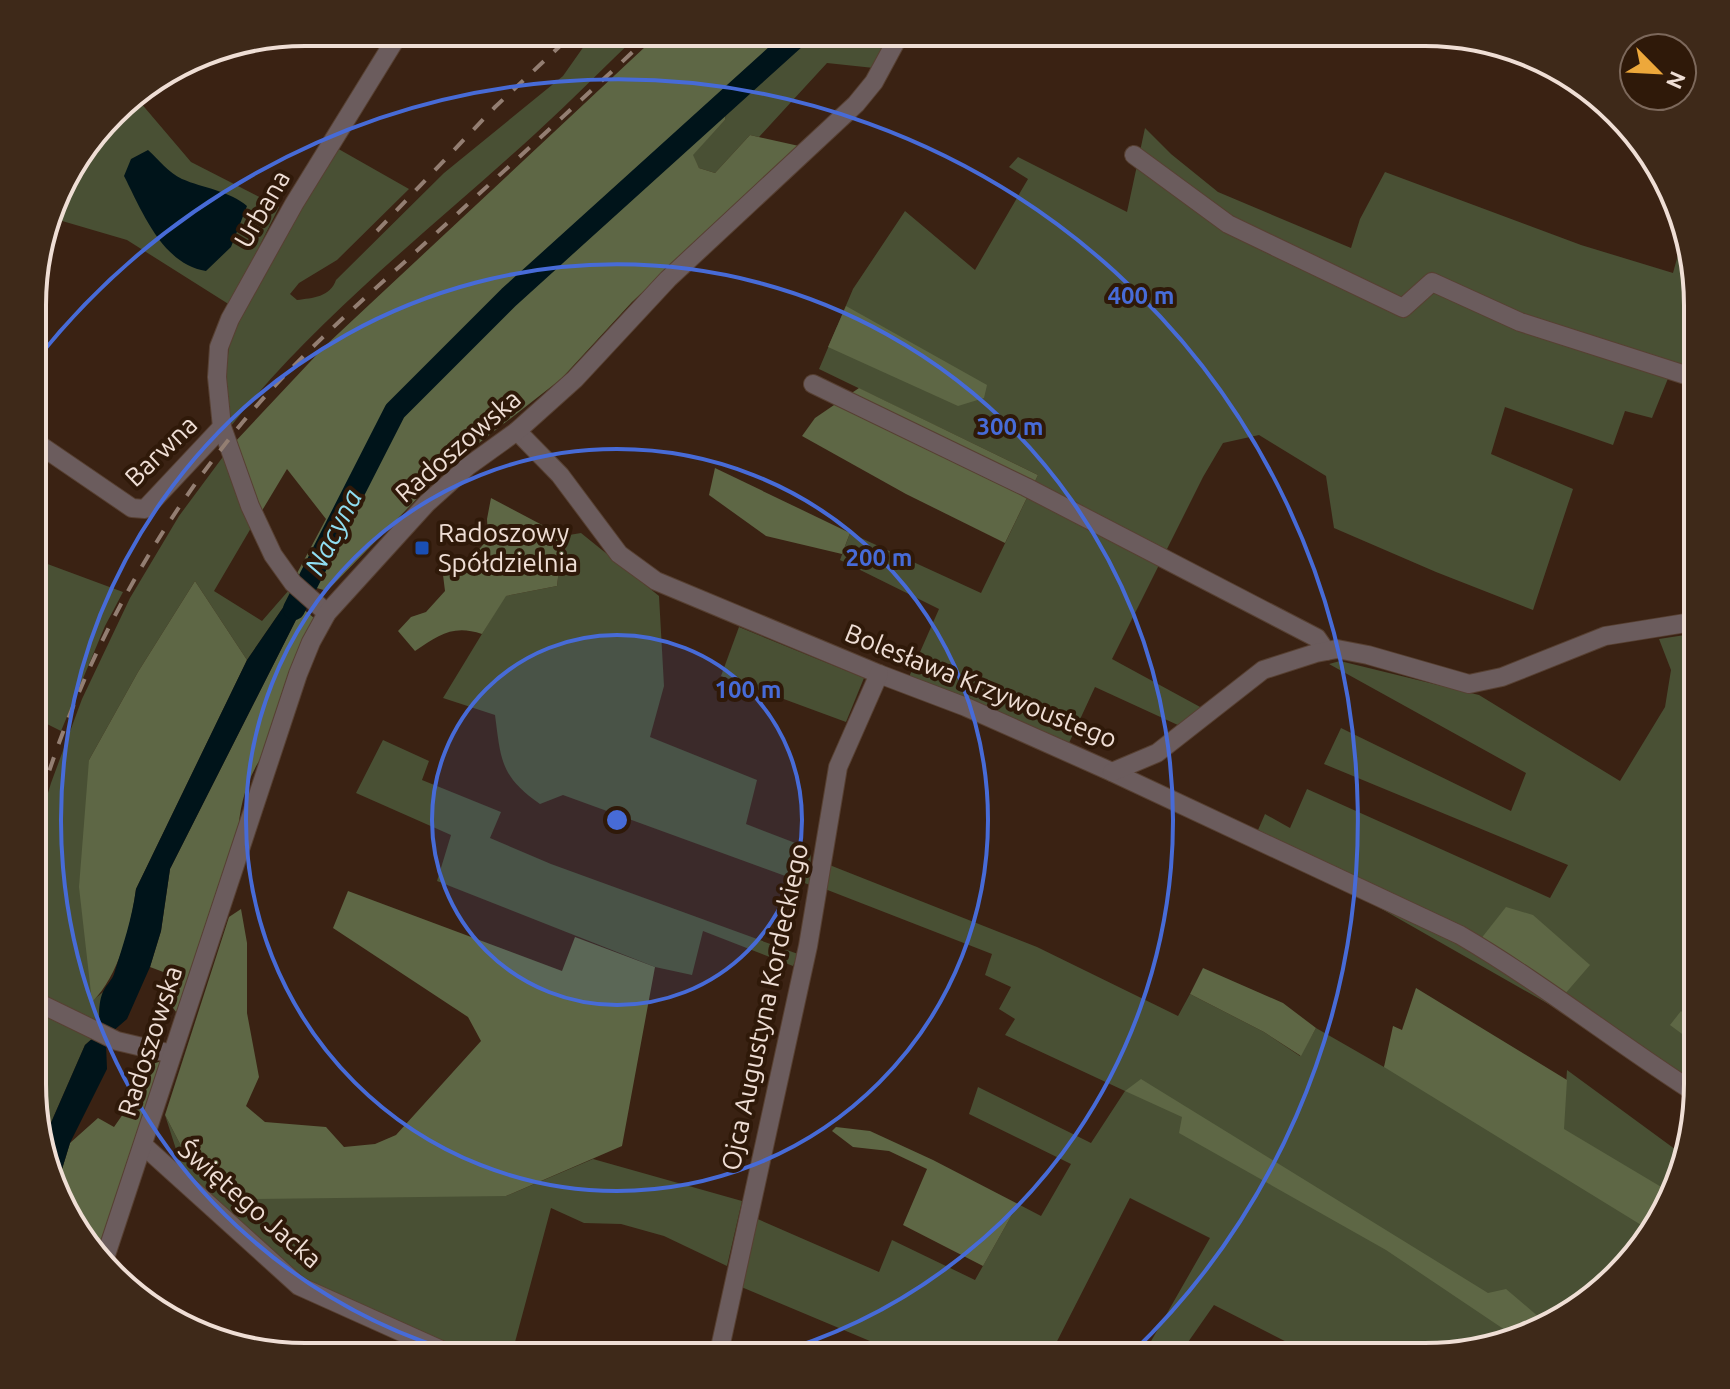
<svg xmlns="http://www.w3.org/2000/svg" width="1730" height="1389" viewBox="0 0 1730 1389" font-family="Ubuntu,sans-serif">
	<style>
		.green { fill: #495034 }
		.forest { fill: #5e6745 }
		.water { fill: #00141a }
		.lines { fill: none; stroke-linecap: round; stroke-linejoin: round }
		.river { stroke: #00141a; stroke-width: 22 }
		.minor-casing { stroke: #574032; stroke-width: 20 }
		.minor { stroke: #6b5c5d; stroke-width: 18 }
		.rail { stroke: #937e72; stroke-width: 4; stroke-dasharray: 14 14; stroke-linecap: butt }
		.ring { fill: none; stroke: #476bd7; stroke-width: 4 }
		.transit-dot { fill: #1a4fb4; stroke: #2f1909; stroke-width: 3 }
		.labels { text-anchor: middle; stroke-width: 8; stroke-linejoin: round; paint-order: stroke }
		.street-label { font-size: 26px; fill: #efded5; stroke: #2f1909 }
		.poi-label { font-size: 26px; fill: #efded5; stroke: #2f1909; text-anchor: start }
		.water-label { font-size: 28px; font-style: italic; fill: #8fddf1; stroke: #2f1909 }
		.rim { fill: none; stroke: #efded5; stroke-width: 4 }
		.centre { fill: #476bd7; stroke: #2f1909; stroke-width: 4 }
		.ring-label { font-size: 24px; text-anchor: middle; font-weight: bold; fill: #476bd7; stroke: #2f1909; stroke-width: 8; stroke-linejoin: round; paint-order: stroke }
	</style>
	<rect width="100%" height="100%" fill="#3a2213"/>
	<!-- green -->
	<g class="green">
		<path d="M604,32h37c-36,34 -70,69 -106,102 -105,96 -220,184 -308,297l-1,-62 5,-35 104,-187 74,42 -72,71 -38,23 -9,11 7,6c16,-2 33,-3 39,-20l108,-107 119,-97 26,-37z"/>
		<path d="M810,32h80l-16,36 -47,-5 -68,74 -9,-2 -35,38 -16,-5 -7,-13 33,-35 1,-13z"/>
		<path d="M134,95l57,67 88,45 -49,98 -103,-65 -75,-22 16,-49 57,-69z"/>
		<path d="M1145,128l26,26 47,38 133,56 9,-29 25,-47 196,73 92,28 11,-40 14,72v80l-29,-9 -17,42 -27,-7 -12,34 -108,-38 -14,47 82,35 -40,121 -97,-38 -102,-44 -8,-52 -67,-41 -36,8 -20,34 -91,182 90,49 -22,18 -85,-39 -26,56 -160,-66 30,-68 -99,-49 10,-27 131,60 57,-118 -219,-106 34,-80 52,-78 70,59 53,-91 -19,-12 9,-10 109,55z"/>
		<path d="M225,454l26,74 -37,63 48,30 27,-31 2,6 -44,64 -52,-79 -57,91 -49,88 3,241 11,-9 -4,19 1,16 -67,-34v-150l18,-60 31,-84 48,-101 49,-82z"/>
		<path d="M581,533l78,63 5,90 -14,51 107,43 -11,44 65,25 -1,36 -247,-90 -23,9c-40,-28 -39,-44 -45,-89l-52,-17 62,-102 52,-10 6,-50z"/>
		<path d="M34,559l89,33 -18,34 -44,105 -28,-14z"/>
		<path d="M739,627l125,51 -18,44 -125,-46z"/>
		<path d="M1698,633l-1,470 -145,-97 -193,-110 -108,-50 14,-32 25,14 17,-39 243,109 18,-33 -244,-101 17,-36 170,83 15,-38 -197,-109 11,-3 139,34 141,86 45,-74 6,-37 -12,-31z"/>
		<path d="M383,740l46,21 -7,19 79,32 -11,26 61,26 247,90 -5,12 -90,-35 -11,44 -37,-8 -218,-86 14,-46 -95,-42z"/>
		<path d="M827,864l210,83 141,69 12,-22 74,38 36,24 16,-28 68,39 8,-17 1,-24 170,102 4,-58 116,85 -13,49 -52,73 -88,59 -105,21h-109l-102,-52 -35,50 3,2h-40l68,-119 -80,-40 -81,159h-141l-169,-71 14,-69 126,55 13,-32 83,40 43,-76 23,12 30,-52 -102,-50 9,-27 113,56 34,-52 -120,-56 10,-16 -16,-10 12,-22 -26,-12 7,-21 -167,-65z"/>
		<path d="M33,1011l61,26 -9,8 -42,96 -10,-39z"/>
		<path d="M165,1115l27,52 314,29 87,-37 149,42 -15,65 -63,-30 -43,-12 -37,-1 -33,-15 -40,149h-40l-168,-76 -121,-113z"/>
	</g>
	<!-- forest -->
	<g class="forest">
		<path d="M661,32h129l-94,90 -192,174 -112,112 -87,173 -10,-4 31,-58 -39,-50 -27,45 -27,-70 91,-97z"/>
		<path d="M726,107l-1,13 -32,35 6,13 16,5 35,-38 49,11 -167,156 -71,77 -114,89 -120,123 -17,-5 88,-172 112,-113z"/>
		<path d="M846,306l141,79 -3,13 -26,8 -130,-59z"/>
		<path d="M859,388l179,87 -33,68 -99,-49 -104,-58 13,-18z"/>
		<path d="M715,468l135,65 -8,21 -76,-18 -57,-41z"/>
		<path d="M491,498l72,38 -6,50 -51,10 -24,38c-29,-10 -43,1 -67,17l-17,-20 13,-14 15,-5 19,-21 -2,-16 19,-13h6l20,-23 -1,-20z"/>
		<path d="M195,581l52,79 -111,229c-5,37 -17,87 -44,113l-13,-115 10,-127 49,-88z"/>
		<path d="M302,608l12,10 -51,137c-17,25 -24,52 -25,82l-59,179 -14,-19 9,-21 -24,-9 11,-36 9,-62z"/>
		<path d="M348,891l214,80 13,-34 80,30 -33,179 -116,50 -260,3 -54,-32 -27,-52 64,-198 12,-8 6,34v70l12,64 -13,29 19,16 61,5 18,20 31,-3 21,-9 85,-94 -13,-24 -135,-89z"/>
		<path d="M1506,907l27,8 57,50 -26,30 -84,-55z"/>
		<path d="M1203,968l80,35 33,25 -15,28 -37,-24 -74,-38z"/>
		<path d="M1416,988l151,92 -3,49 109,65 -3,10 -19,27 -267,-164 9,-41 9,4z"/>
		<path d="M1681,1011l16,16v18l-27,-20z"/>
		<path d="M162,1061l-65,195 -37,-52 -4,-15 14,-46 28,-25 16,9 25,-36v-23z"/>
		<path d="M1141,1079l347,214 18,-4 41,35 -16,9 -20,1 -125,-84 -207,-117 3,-16 -57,-26z"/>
		<path d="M836,1127l34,4 63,29 85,44 -35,62 -80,-41 24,-56 -38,-18 -36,-4 -21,-16z"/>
	</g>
	<!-- water -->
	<g class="water">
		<path d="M148,150c11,10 20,22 34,29 21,9 48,12 65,27l-16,41 -25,24c-44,-7 -64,-60 -82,-95l7,-17z"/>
		<path d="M291,596l11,12 -132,261 -9,62 -11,36 -23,52 -15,13 -12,-5c-1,-12 -2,-26 4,-37 3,-6 8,-10 10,-16 9,-29 18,-55 22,-85l111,-229z"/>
		<path d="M94,1037l12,7 1,25 -37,74 -14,46 -13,-48 42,-96z"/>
	</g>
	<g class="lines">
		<!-- river -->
		<path class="river" d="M294,609l101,-198 114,-114 293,-265"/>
		<defs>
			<g id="minor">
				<path d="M1134,155l94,69 175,84 29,-26 88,40 178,57"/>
				<path d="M813,384l213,103 291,151 9,13"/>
				<path d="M517,431l43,44 59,79 37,27 223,93 87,33 146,65 348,163c82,48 157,108 237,159"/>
				<path d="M34,441l98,67 13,1 77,-82"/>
				<path d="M327,613l-34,-30 -20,-28 -23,-49 -28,-79 -5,-50 2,-30 11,-28 64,-115 106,-172"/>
				<path d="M1112,772l45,-19 106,-83 53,-17 21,-4 31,6 101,29 33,-7 103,-41 93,-15"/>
				<path d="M33,1000l84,41 55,13"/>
				<path d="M143,1145l156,141 158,71"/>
				<path d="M103,1264l195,-590 13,-32 16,-29 100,-110 40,-36 50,-36 58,-52 93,-100 188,-175 18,-22 27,-50"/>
				<path d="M718,1357l90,-411 30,-179 41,-93"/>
			</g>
		</defs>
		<!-- minor casing -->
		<use href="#minor" class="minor-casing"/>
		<!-- minor -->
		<use href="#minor" class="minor"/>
		<!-- rail -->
		<g class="rail">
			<path d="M377,231l118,-124 80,-75"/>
			<path d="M33,824c38,-137 105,-270 193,-381 53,-69 119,-127 183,-185 82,-75 164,-150 245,-226"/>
		</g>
	</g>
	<!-- distance rings -->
	<circle cx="617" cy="820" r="185" fill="#476bd7" fill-opacity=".12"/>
	<g class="ring">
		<circle cx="617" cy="820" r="185"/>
		<circle cx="617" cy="820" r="371"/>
		<path d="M468 1356A556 556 0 1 1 766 1356"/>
		<path d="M37 359A741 741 0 1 1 1132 1353"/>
	</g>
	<!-- markers -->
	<rect class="transit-dot" x="414" y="540" width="16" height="16" rx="4"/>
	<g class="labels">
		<!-- street labels -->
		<g class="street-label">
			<text transform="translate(262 209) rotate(-60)" y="9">Urbana</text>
			<text transform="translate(458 446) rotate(-41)" y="9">Radoszowska</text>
			<text transform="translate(161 451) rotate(-44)" y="9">Barwna</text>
			<text transform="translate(981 686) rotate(22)" y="9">Bolesława Krzywoustego</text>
			<text transform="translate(765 1007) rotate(-78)" y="9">Ojca Augustyna Kordeckiego</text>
			<text transform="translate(150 1041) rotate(-72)" y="9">Radoszowska</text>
			<text transform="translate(250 1204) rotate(41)" y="9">Świętego Jacka</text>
		</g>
		<!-- poi labels -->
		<g class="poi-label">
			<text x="438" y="542">Radoszowy<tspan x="438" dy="30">Spółdzielnia</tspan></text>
		</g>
		<!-- water labels -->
		<g class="water-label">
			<text transform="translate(333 532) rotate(-63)" y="10">Nacyna</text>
		</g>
	</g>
	<!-- crop -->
	<path d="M0 0H1730V1389H0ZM305 46H1425A259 259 0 0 1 1684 305V1084A259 259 0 0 1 1425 1343H305A259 259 0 0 1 46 1084V305A259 259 0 0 1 305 46Z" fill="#3e2919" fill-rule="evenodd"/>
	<path class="rim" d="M305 46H1425A259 259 0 0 1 1684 305V1084A259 259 0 0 1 1425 1343H305A259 259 0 0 1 46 1084V305A259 259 0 0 1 305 46Z"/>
	<circle cx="617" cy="820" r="12" class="centre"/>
	<g class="ring-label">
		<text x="1141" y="304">400 m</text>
		<text x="1010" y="435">300 m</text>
		<text x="879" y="566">200 m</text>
		<text x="748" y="698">100 m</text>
	</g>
	<!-- north arrow -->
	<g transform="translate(1658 72) rotate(114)"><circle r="38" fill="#2f1909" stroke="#7c685b" stroke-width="2"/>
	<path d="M0-6L14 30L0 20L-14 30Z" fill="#eda83b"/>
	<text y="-12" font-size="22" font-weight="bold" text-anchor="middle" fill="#efded5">N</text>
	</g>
</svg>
